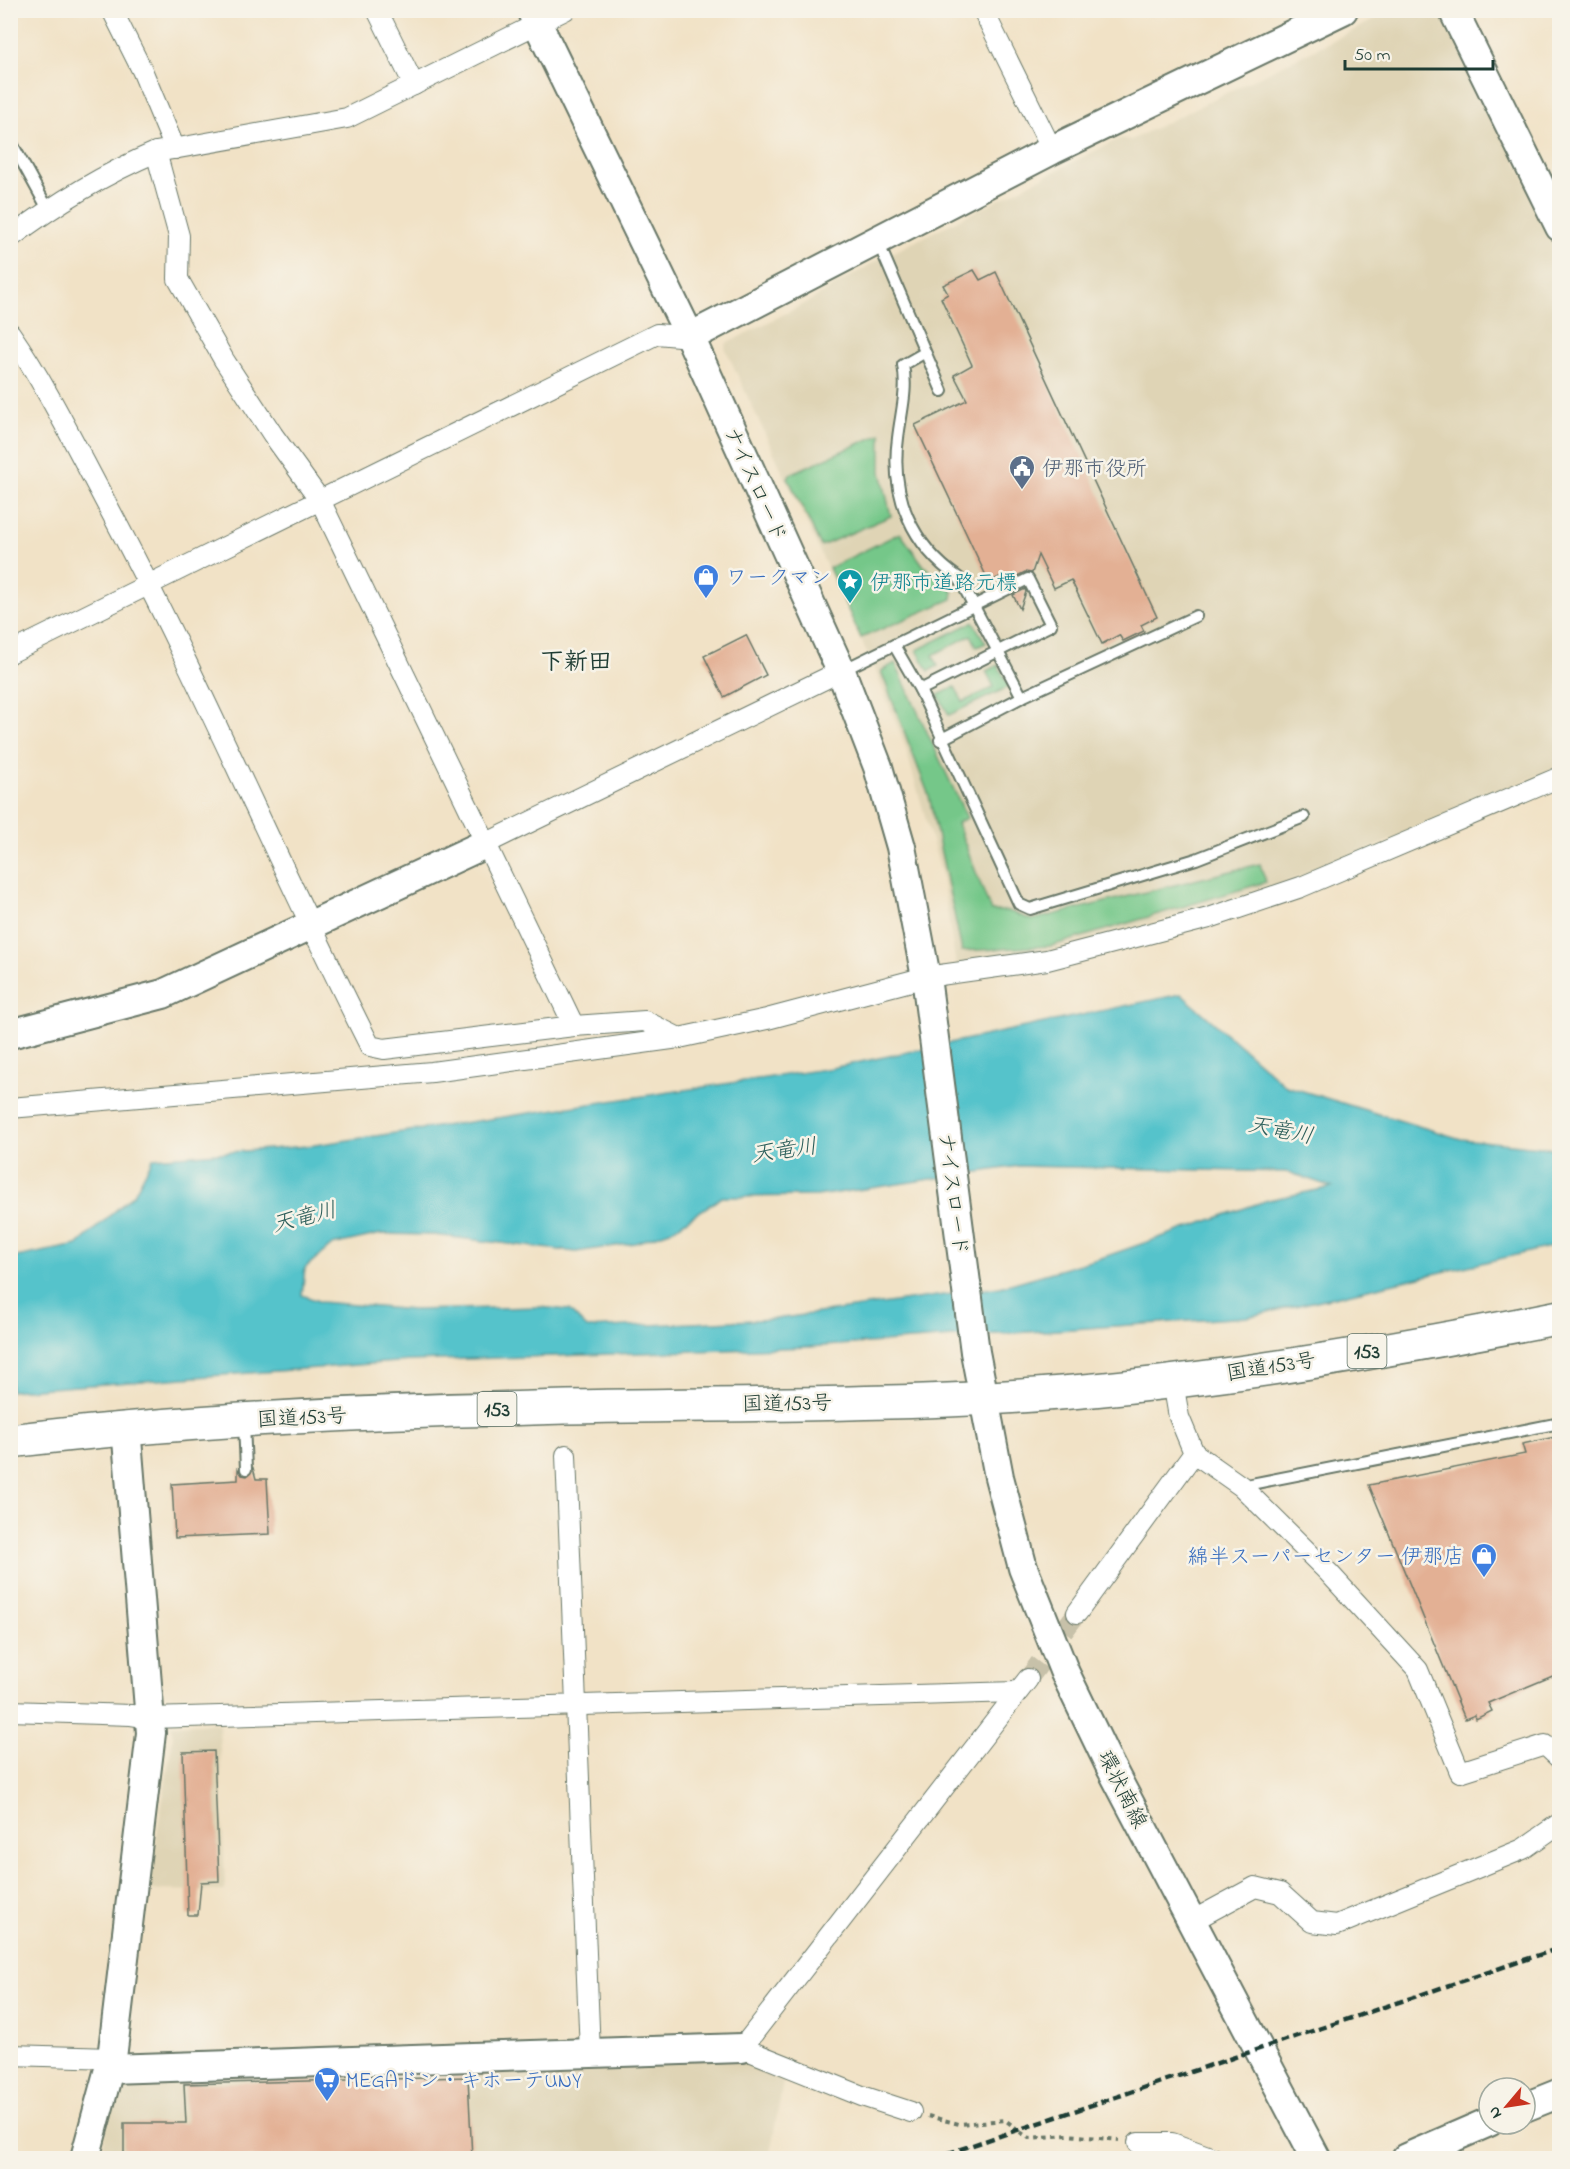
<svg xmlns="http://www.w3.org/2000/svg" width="1570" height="2169" viewBox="0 0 1570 2169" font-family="'Indie Flower','Klee One',sans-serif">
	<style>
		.built { fill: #dfd4b5 }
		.green { fill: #75c789; stroke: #4a825e; stroke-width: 1.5 }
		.water { fill: #55c3cb; stroke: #3a8080; stroke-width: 1.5; fill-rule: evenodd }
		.building { fill: #e3b094 }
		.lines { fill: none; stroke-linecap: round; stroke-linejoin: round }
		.street-tunnel { stroke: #c7c1a9; stroke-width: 20; stroke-dasharray: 20 10; stroke-linecap: butt }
		.lane-casing { stroke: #687767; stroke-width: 14 }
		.street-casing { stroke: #687767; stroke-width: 22 }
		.secondary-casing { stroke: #687767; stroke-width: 32 }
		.highway-casing { stroke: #687767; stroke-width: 36 }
		.path { stroke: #687767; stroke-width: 4; stroke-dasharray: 4.5 4.5; stroke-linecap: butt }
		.lane { stroke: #fff; stroke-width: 10 }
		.street { stroke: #fff; stroke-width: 20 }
		.secondary { stroke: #fff; stroke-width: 28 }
		.highway { stroke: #fff; stroke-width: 33 }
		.rail { stroke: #1f3d34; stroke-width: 4.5; stroke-dasharray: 9 4.5; stroke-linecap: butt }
		.labels { text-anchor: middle; stroke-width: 5; stroke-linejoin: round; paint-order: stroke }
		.shield { fill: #f7f3e8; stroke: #60746a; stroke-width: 1.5 }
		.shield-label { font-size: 20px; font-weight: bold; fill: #1f3d34 }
		.service-label { font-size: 21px; fill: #4e5e75; stroke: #f7f3e8; text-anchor: start }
		.street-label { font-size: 21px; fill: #1f3d34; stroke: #f7f3e8 }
		.shop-label { font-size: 21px; fill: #366cbe; stroke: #f7f3e8; text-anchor: start }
		.culture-label { font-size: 21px; fill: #0d838f; stroke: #f7f3e8; text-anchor: start }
		.water-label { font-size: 22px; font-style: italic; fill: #2c5e5a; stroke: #f7f3e8 }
		.quarter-label { font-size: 24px; font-weight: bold; fill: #1f3d34; stroke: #f7f3e8 }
	</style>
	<rect width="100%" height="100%" fill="#f7f3e8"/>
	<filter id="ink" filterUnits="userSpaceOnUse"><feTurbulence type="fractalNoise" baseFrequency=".0167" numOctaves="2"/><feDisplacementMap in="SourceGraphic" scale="12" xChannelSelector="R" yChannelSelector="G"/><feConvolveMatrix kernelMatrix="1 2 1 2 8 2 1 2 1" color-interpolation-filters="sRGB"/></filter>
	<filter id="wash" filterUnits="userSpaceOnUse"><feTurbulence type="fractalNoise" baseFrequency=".008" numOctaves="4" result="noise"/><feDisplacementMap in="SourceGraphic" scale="24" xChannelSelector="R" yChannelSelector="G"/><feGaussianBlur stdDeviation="1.35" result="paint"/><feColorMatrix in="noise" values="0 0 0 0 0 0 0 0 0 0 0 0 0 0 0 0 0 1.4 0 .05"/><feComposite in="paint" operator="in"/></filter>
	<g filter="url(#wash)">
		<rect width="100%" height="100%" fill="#f1e2c6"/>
		<!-- built -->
		<g class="built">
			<path d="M1392,11h51l116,238v517l-152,68 -137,55 -224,64 -90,12 -15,-93 -36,-126 -30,-76 -150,-322 2,-5 81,-41 68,-41 245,-123 10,2z"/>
			<path d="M219,1723l6,168 -77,-1 25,-154 -2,-11z"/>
			<path d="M745,2056l40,16 -16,86h-669l15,-65 12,-9z"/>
		</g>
		<!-- green -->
		<g class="green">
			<path d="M881,434v38l10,44 -70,30 -33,-68 2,-4z"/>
			<path d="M900,533l24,33 29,25 -1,8 -91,39 -32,-70z"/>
			<path d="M973,622l13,21 -9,4 -6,-12 -38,20 5,11 -9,5 -12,-21z"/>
			<path d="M895,663l72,155 -10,5 34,88h17l24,9 228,-56 6,18 -215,64 -89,5 -33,-155 -48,-125z"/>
			<path d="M998,665l11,22 -60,28 -11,-20 17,-8 8,15 31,-15 -8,-16z"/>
		</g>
		<!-- water -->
		<path class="water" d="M1181,994l105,92 175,53 98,10v96l-312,72 -438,30 -399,14 -399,30v-133l66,-13 57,-51 19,-36 155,-12 524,-78zM1019,1166l269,6 44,15 -64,13 -167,58 -101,29 -224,32 -189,9 -18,-18 -30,-3 -126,3 -92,-8 -19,-7 3,-27 27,-23 49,-11 53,1 142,17 59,-9 35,-12 52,-34 95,-1z"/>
		<g id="blocks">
			<!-- building -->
			<g class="building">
				<path d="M974,270l6,10 16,-8 161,345 -16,8 3,6 -21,10 -4,-6 -17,9 -31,-64 -17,8 -16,-33 -6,18 -7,-1 -18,9 -3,-6 -15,7 -74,-157 52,-25 -13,-25 18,-10 -31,-67 7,-4 -5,-9z"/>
				<path d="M1025,589l1,3 -6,17 -7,-14z"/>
				<path d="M746,635l20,40 -42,22 -20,-41z"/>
				<path d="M1560,1436v237l-72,30 4,8 -16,8 -1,-4 -10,4 -96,-234 156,-31 -3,-10z"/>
				<path d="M253,1468l3,11h11l3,55 -95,4 -3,-54 66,-4v-11l4,6 5,1z"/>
				<path d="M214,1751l5,130 -18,1 -3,33h-10l-5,-163z"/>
				<path d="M468,2077l4,81h-348v-35h62l-2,-39z"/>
			</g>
		</g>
	</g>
	<g filter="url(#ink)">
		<use href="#blocks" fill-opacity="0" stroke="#687767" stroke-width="1.5"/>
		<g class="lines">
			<!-- street-tunnel -->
			<path class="street-tunnel" d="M1028,1679l49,-66"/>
			<defs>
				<g id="lane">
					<path d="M10,140l38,69"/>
					<path d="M878,242l64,149"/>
					<path d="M924,353l-21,12c5,25 -2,47 -5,73 -8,57 14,108 61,140l63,119"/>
					<path d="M894,645l26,45 99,214 11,5 166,-50 108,-42"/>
					<path d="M841,671l187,-92 23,46 -131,65"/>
					<path d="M940,740l82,-43 174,-81"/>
					<path d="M244,1424l2,45"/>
					<path d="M1241,1486l319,-63"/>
				</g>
				<g id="street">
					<path d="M112,10l30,60 33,79"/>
					<path d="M377,10l37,75"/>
					<path d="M983,10l69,140"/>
					<path d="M156,152l23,84 -1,43 46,81 49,75 47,65 254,526 71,-5 34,17"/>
					<path d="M10,238c45,-34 94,-64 146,-86l191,-34 218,-108"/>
					<path d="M10,333c36,52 64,110 94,166 96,179 174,366 266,547l14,3 190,-23"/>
					<path d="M10,653l647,-319 33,3"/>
					<path d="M485,844l356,-173"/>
					<path d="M10,1108l422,-36 247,-34 88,-19 159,-42 121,-17 162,-42 92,-31 259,-110"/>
					<path d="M1194,1453l47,33 88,87 89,97 42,102 85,-27 15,14"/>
					<path d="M566,1455l24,598"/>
					<path d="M1077,1613l117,-160 -15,-36 -6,-35"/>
					<path d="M10,1711l121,4 20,3 865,-26"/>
					<path d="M1192,1921l63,-34 25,6 32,29 25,3 186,-76 37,-26"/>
					<path d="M10,2055l102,3"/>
					<path d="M911,2112l-49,-16 -120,-48 286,-369"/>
					<path d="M1138,2143h34l41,15"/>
				</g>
				<g id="secondary">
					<path d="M531,10l159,327 151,334 37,96 23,80 25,130 49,375 24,125 24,91 42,105 45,93 206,392"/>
					<path d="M1453,10l107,217"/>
					<path d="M690,337l362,-187 291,-140"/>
					<path d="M10,1034l153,-40 322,-150"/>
					<path d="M109,2069l633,-21"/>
					<path d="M1525,2107l35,-14"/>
					<path d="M85,2158l27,-100 39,-325 -25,-306"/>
					<path d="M1406,2158l83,-36"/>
				</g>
				<path id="highway" d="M10,1441c174,-21 349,-29 523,-33 138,-4 277,-2 415,-8 205,-8 410,-43 612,-83"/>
			</defs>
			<!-- lane casing -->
			<use href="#lane" class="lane-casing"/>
			<!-- street casing -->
			<use href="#street" class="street-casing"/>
			<!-- secondary casing -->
			<use href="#secondary" class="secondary-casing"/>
			<!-- highway casing -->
			<use href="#highway" class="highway-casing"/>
			<!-- path -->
			<g class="path">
				<path d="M928,2116l31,8 46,-4 11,8"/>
				<path d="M1020,2132l9,6 39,-3 51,5"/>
			</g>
			<!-- lane -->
			<use href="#lane" class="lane"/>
			<!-- street -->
			<use href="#street" class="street"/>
			<!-- secondary -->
			<use href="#secondary" class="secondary"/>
			<!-- highway -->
			<use href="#highway" class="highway"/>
			<!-- rail -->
			<path class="rail" d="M934,2158l626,-210"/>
		</g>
	</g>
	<!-- icons -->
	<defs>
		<symbol id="civic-pin" viewBox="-11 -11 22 30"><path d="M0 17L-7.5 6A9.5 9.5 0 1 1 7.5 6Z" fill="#5c6f8a" stroke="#f7f3e8"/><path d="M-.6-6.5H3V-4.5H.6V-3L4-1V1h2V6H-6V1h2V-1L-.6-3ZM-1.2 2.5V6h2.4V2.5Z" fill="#fff"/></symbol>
		<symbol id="shop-pin" viewBox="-11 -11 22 30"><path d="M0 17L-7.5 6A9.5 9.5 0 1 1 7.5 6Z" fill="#3f7fe0" stroke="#f7f3e8"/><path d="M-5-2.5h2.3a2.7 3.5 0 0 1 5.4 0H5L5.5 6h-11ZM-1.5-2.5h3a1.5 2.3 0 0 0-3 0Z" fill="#fff"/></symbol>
		<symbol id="sight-pin" viewBox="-11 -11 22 30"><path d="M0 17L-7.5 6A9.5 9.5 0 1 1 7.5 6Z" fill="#0f9aa8" stroke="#f7f3e8"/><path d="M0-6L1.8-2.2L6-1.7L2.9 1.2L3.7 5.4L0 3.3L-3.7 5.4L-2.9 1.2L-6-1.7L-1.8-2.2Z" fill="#fff"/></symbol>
		<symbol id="supermarket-pin" viewBox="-11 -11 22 30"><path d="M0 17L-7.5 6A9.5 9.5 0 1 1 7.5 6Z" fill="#3f7fe0" stroke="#f7f3e8"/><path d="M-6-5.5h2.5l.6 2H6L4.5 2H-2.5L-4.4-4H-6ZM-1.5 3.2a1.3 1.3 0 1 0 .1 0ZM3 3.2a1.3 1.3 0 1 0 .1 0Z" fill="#fff"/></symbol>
	</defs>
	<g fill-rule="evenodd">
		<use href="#civic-pin" x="1007" y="453" width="30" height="40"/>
		<use href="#shop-pin" x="691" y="562" width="30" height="40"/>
		<use href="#sight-pin" x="835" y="567" width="30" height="40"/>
		<use href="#shop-pin" x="1469" y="1541" width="30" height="40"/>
		<use href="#supermarket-pin" x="312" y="2065" width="30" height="40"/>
	</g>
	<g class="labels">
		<!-- shield labels -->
		<g class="shield">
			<rect x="1347.5" y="1334" width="39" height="34" rx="4.5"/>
			<rect x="477.5" y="1392" width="39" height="34" rx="4.5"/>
		</g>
		<g class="shield-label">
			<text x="1367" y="1358">153</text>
			<text x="497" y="1416">153</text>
		</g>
		<!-- service labels -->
		<g class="service-label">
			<text x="1042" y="475">伊那市役所</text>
		</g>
		<!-- street labels -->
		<g class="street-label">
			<text transform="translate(756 484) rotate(66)" y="7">ナイスロード</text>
			<text transform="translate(954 1194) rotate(83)" y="7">ナイスロード</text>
			<text transform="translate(1271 1366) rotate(-9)" y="7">国道153号</text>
			<text transform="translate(787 1403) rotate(-1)" y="7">国道153号</text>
			<text transform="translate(302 1417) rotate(-3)" y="7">国道153号</text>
			<text transform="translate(1123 1789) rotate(63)" y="7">環状南線</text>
		</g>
		<!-- shop labels -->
		<g class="shop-label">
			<text x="726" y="584">ワークマン</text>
			<text x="1464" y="1563" text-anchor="end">綿半スーパーセンター 伊那店</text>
			<text x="346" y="2087">MEGAドン・キホーテUNY</text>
		</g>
		<!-- culture labels -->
		<g class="culture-label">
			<text x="870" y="589">伊那市道路元標</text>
		</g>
		<!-- water labels -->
		<g class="water-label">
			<text transform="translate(1281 1129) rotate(11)" y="8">天竜川</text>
			<text transform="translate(784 1149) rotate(-8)" y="8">天竜川</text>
			<text transform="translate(304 1216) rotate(-14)" y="8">天竜川</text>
		</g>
		<!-- quarter labels -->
		<g class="quarter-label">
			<text x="576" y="669">下新田</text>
		</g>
	</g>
	<!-- margin -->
	<rect width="1570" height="2169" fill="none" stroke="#f7f3e8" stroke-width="36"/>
	<!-- north arrow -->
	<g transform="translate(1507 2106) rotate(241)"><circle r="28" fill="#f7f3e8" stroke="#a1aaa0" stroke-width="1.5"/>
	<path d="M0-4.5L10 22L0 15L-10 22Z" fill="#c8321e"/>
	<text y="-9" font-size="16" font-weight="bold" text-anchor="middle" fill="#1f3d34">N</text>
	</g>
	<!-- scale -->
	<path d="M1345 60v9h148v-9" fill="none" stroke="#1f3d34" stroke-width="3"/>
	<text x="1354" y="60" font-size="18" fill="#1f3d34" stroke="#f7f3e8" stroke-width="4.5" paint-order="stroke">50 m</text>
</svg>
